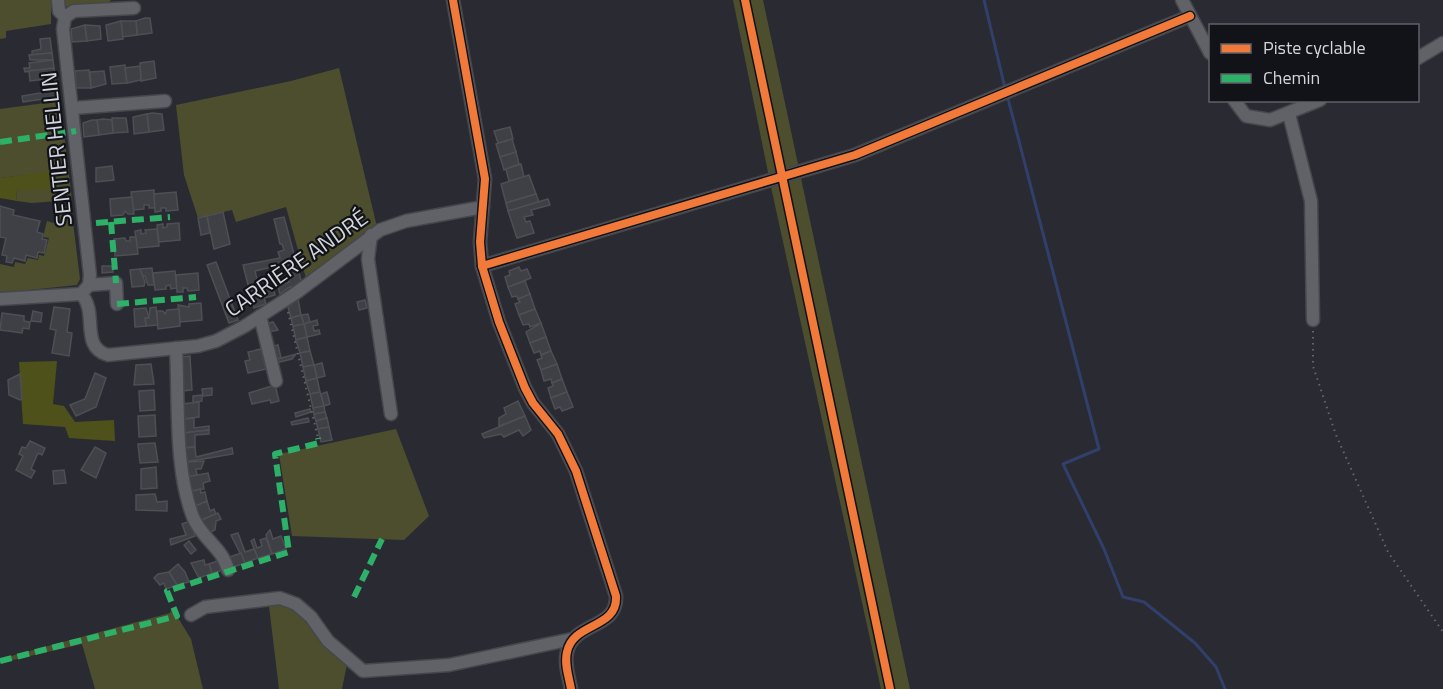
<svg xmlns="http://www.w3.org/2000/svg" width="1443" height="689" viewBox="0 0 1443 689" font-family="'Titillium Web',sans-serif">
	<style>
		.green { fill: #4d4e2d }
		.forest { fill: #4e511a }
		.lines { fill: none; stroke-linecap: round; stroke-linejoin: round }
		.stream { stroke: #313f6b; stroke-width: 3 }
		.building { fill: #3f4045; stroke: #4e4f55; stroke-width: 1.5 }
		.minor-casing { stroke: #46474d; stroke-width: 15 }
		.path { stroke: #64666a; stroke-width: 2; stroke-dasharray: 1.5 4.5; stroke-linecap: butt }
		.minor { stroke: #606268; stroke-width: 12 }
		.quiet { stroke: #2db169; stroke-width: 6; stroke-dasharray: 12 6; stroke-linecap: butt }
		.cycleway-casing { stroke: #111318; stroke-width: 11 }
		.cycleway { stroke: #f17a3a; stroke-width: 8 }
		.labels { text-anchor: middle; stroke-width: 4.5; stroke-linejoin: round; paint-order: stroke }
		.street-label { font-size: 22px; fill: #d3d6de; stroke: #111318 }
	</style>
	<rect width="100%" height="100%" fill="#2a2b32"/>
	<!-- green -->
	<g class="green">
		<path d="M0,0h111l-4,5 -56,2v17l-45,7v7l-6,1z"/>
		<path d="M733,0h30l147,689h-29l-110,-502z"/>
		<path d="M339,68l38,159 -70,55 -21,-75 -50,15 -4,-12 -34,8 -14,-43 -8,-70 115,-24z"/>
		<path d="M60,101l12,99 -40,3 -15,-2 -1,-11 35,-18 -51,6v-69z"/>
		<path d="M71,206l9,73 -3,6 -77,8v-29l14,3 1,-5 10,2 3,-6 10,2 1,-5 5,1 5,-18 -6,-1 4,-16 6,2 8,-15z"/>
		<path d="M396,429l33,87 -25,24 -112,-4 -13,-82z"/>
		<path d="M268,598l28,6 52,55 -6,30h-63z"/>
		<path d="M172,608l19,31 12,50h-108l-13,-45 -82,19v-4l170,-46z"/>
	</g>
	<!-- forest -->
	<g class="forest">
		<path d="M51,171l1,18 -36,1 1,11 -17,-3v-20z"/>
		<path d="M57,361l-4,43 11,2 11,16 39,-2 1,21 -46,-3 -4,-11 -42,-3 -4,-62z"/>
	</g>
	<g class="lines">
		<!-- stream -->
		<g class="stream">
			<path d="M984,0l21,88"/>
			<path d="M1007,95l92,354 -36,15 41,85 19,48 21,5 51,41 21,24 9,22"/>
		</g>
	</g>
	<!-- building -->
	<g class="building">
		<path d="M145,18h5l2,15 -15,2 -1,-14z"/>
		<path d="M121,21h15l1,14 -15,2z"/>
		<path d="M121,21l2,18 -15,2 -2,-16z"/>
		<path d="M85,25l2,16 -15,1 -1,-13z"/>
		<path d="M85,25l15,1 1,13 -14,2z"/>
		<path d="M50,38l2,15 -20,2v-4l9,-2 -1,-10z"/>
		<path d="M52,53l1,7h-23l-1,-5z"/>
		<path d="M53,60l1,8 -29,4 -1,-4h6l-1,-5z"/>
		<path d="M154,61l2,17 -15,3 -1,-18z"/>
		<path d="M125,65l2,18 -15,1 -2,-17z"/>
		<path d="M140,66l1,14 -14,3 -2,-15z"/>
		<path d="M54,68l1,10 -25,3 -1,-10z"/>
		<path d="M89,70l2,18h-15l-1,-17z"/>
		<path d="M104,71l2,13 -15,4 -1,-16z"/>
		<path d="M55,78l2,19 -34,5 -1,-6 24,-4 -2,-13z"/>
		<path d="M152,113l10,1 2,16 -15,2 -2,-18z"/>
		<path d="M147,114l2,18 -15,2 -1,-17z"/>
		<path d="M112,118h14l2,14 -15,1z"/>
		<path d="M103,119l9,1 1,13 -14,2 -2,-15z"/>
		<path d="M92,120h5l2,15 -15,2 -1,-14z"/>
		<path d="M510,127l3,12 -15,4 -4,-12z"/>
		<path d="M512,139l4,13 -16,5 -4,-13z"/>
		<path d="M516,152l3,12 -15,6 -4,-13z"/>
		<path d="M521,164l3,13 -15,4 -3,-12z"/>
		<path d="M112,166l2,14 -18,2v-14z"/>
		<path d="M529,175l7,19 -30,9 -5,-19z"/>
		<path d="M154,190l1,18h-6v-3h-5v4l-11,1 -2,-18z"/>
		<path d="M176,192l2,18 -12,1v-3h-5v3l-6,1 -1,-18z"/>
		<path d="M536,194l3,8 -31,9 -2,-8z"/>
		<path d="M132,197l2,17h-6l-3,-3 -2,4 -12,1 -1,-17z"/>
		<path d="M548,199l2,6 -19,5 2,5 -9,2 2,5 4,-1 4,12 -17,5 -9,-27z"/>
		<path d="M0,206l14,4 -1,5 27,6 -3,11 6,2 -1,5 5,1 -3,13 -6,-1 -1,6 -11,-3 -1,6 -11,-3 -2,5 -6,-1 1,-6 -5,-1 4,-17 -6,-1z"/>
		<path d="M223,212l7,32 -16,5 -7,-33z"/>
		<path d="M207,216l3,17 -9,2 -3,-17z"/>
		<path d="M284,217l18,67 -14,4 -8,6 -2,-8 11,-4 -5,-18 -29,7 5,20 13,-4 2,8 -11,3 2,6 -12,4 -11,-43 37,-7 -2,-6 6,-2 -2,-6h-2l-6,-25z"/>
		<path d="M179,223l1,17 -21,2 -2,-17 6,-1v4l4,-1v-3z"/>
		<path d="M157,229l2,17 -22,2 -2,-17 6,-1v4l5,-1 -1,-3z"/>
		<path d="M130,237h6l2,17 -23,2 -1,-17 11,-1 1,3h4z"/>
		<path d="M216,262l22,58 -9,3 -22,-58z"/>
		<path d="M102,266h10l1,6 -11,1z"/>
		<path d="M519,267l2,4 6,-2 4,9 -23,9 -3,-10 5,-2 -1,-4z"/>
		<path d="M152,268l2,17h-6l-3,-9h-4l-1,-7z"/>
		<path d="M140,269l5,13 -1,4 -12,1 -2,-17z"/>
		<path d="M175,271l2,17 -6,1 -1,-4 -4,1v3l-11,1 -2,-17z"/>
		<path d="M198,273l1,17 -11,1 -1,-3h-4v4h-6l-1,-17z"/>
		<path d="M525,281l5,13 -12,5 -1,-3 -5,1 -4,-10z"/>
		<path d="M530,294l5,15 -16,6 -4,-11 5,-2 -2,-3z"/>
		<path d="M298,299l3,16 -10,3 -3,-11z"/>
		<path d="M365,300l2,8 -8,2 -2,-8z"/>
		<path d="M201,303l1,17 -22,2 -2,-17 11,2v-3z"/>
		<path d="M54,307l16,2 -3,23 5,1 -3,23 -17,-3 4,-23 -6,-1z"/>
		<path d="M156,307l2,18 -12,1 -1,-8h4l1,-10z"/>
		<path d="M146,308l3,10h-4l1,8 -11,1 -1,-18z"/>
		<path d="M179,309l1,17 -22,3 -1,-18h6l2,3 2,-4z"/>
		<path d="M535,309l6,14 -11,4 -1,-3 -6,1 -4,-10z"/>
		<path d="M33,311l9,2 -1,9 -10,-1z"/>
		<path d="M2,313l22,3v5l6,1 -1,7 -6,-1 -1,5 -22,-3z"/>
		<path d="M308,314l2,8 -6,2 -3,-9z"/>
		<path d="M301,315l3,9 -11,2 -2,-8z"/>
		<path d="M317,320l1,5 -5,1 1,5 5,-1 1,4 -13,3 -3,-13z"/>
		<path d="M273,322l5,8 -10,2 -2,-8z"/>
		<path d="M541,323l5,14 -16,6 -4,-11z"/>
		<path d="M304,324l3,13 -11,3 -3,-14z"/>
		<path d="M307,337l3,14 -10,2 -4,-13z"/>
		<path d="M546,337l5,14 -10,4 -1,-4 -6,2 -4,-10z"/>
		<path d="M278,345l3,13 -5,1 -2,-13z"/>
		<path d="M261,349l5,20 -18,4 -3,-12 5,-1 -2,-8z"/>
		<path d="M310,351l4,14 -11,2 -3,-14z"/>
		<path d="M551,351l6,13 -16,6 -4,-10 5,-2 -1,-3z"/>
		<path d="M296,354l-4,5 -17,4 -1,-3z"/>
		<path d="M190,356l2,34 -11,1v-34z"/>
		<path d="M322,363l3,13 -8,2 -3,-13z"/>
		<path d="M151,364l3,20 -20,1 2,-20z"/>
		<path d="M557,364l5,15 -10,4 -1,-4 -7,2 -3,-11z"/>
		<path d="M314,365l3,13 -11,3 -3,-14z"/>
		<path d="M95,373l11,5 -10,29 -20,9 -6,-11 15,-6z"/>
		<path d="M20,374l2,25 -2,1 -11,-5 -1,-15z"/>
		<path d="M317,378l3,14 -10,2 -4,-13z"/>
		<path d="M562,379l5,13 -16,6 -3,-10 5,-2 -1,-3z"/>
		<path d="M275,385l4,16 -8,2 -1,-3 -18,4 -3,-11z"/>
		<path d="M212,388v7l-9,1 -1,-7z"/>
		<path d="M154,390l1,20 -15,1 -1,-20z"/>
		<path d="M320,392l4,14 -11,2 -3,-14z"/>
		<path d="M327,392l3,12 -6,2 -3,-12z"/>
		<path d="M567,392l6,15 -11,4 -2,-4 -5,2 -4,-11z"/>
		<path d="M202,395v6l-9,2v-7z"/>
		<path d="M518,401l7,15 -26,10v-8l7,-4 -2,-6z"/>
		<path d="M199,402v15l-16,2 -1,-15z"/>
		<path d="M324,406l1,6 -11,2 -1,-6z"/>
		<path d="M310,409l1,3 -15,5 -1,-4z"/>
		<path d="M325,412l2,6 -11,3 -2,-7z"/>
		<path d="M155,415l1,21 -17,1 -1,-21z"/>
		<path d="M525,416l6,14 -8,6 -4,-6 -15,7 -3,-3 -17,4 -2,-4z"/>
		<path d="M194,418v10l15,-2v4l-26,3v-14z"/>
		<path d="M308,418l1,4 -17,3 -1,-3z"/>
		<path d="M327,418l2,9 -11,2 -2,-8z"/>
		<path d="M329,427l3,13 -11,2 -3,-13z"/>
		<path d="M209,430v4l-14,1v12l-11,1 -1,-15z"/>
		<path d="M30,441l15,7 -3,7 -4,-2 -7,16 4,2 -4,7 -15,-8 7,-14 -4,-2 3,-7 4,1z"/>
		<path d="M155,443l3,19 -18,1 -2,-19z"/>
		<path d="M95,447l11,6 -10,25 -15,-8z"/>
		<path d="M195,447l1,10 36,-9 1,6 -48,8 -1,-14z"/>
		<path d="M204,461l-3,8h-5l1,6 -11,2 -1,-15z"/>
		<path d="M156,467l1,21 -16,1v-20z"/>
		<path d="M64,470l2,13 -12,1 -1,-13z"/>
		<path d="M208,473l2,8 -7,2 1,6 -15,3 -3,-15z"/>
		<path d="M200,489l1,4 4,-1 2,9 -14,6 -4,-15z"/>
		<path d="M155,494l2,8 10,-1v10l-31,-1v-15z"/>
		<path d="M207,501l3,10 4,-2 2,5 -17,7 -6,-14z"/>
		<path d="M218,513l3,6 -5,2 -1,9 -10,4 -6,-13z"/>
		<path d="M190,521l5,15 -24,9 -1,-6 16,-4 -4,-11z"/>
		<path d="M270,530l3,9 8,-3 5,13 -14,5 -6,-19z"/>
		<path d="M238,533l7,19 9,-3 4,9 -13,5 -14,-28z"/>
		<path d="M266,538l6,16 -14,4 -7,-17 3,-2 3,9 5,-2 -2,-6z"/>
		<path d="M189,541l7,9 -5,4 -7,-9z"/>
		<path d="M241,553l4,10 -15,5 -3,-10z"/>
		<path d="M223,559l4,10 -15,4 -3,-9z"/>
		<path d="M204,560l1,5 4,-1 3,9 -13,5 -8,-15z"/>
		<path d="M178,564l7,8 4,10 -12,3 -8,-13z"/>
		<path d="M169,572l8,13 -11,4 -2,-6 -4,2 -6,-7 4,-4z"/>
	</g>
	<g class="lines">
		<defs>
			<g id="minor">
				<path d="M58,0l1,11 6,6 -2,12 27,246 -1,10 -8,9"/>
				<path d="M453,0l32,179 -5,63 2,24 17,56 26,66 8,15 25,31 18,37 40,125c2,33 -43,26 -49,56 -3,12 2,25 4,37"/>
				<path d="M1182,0l28,53"/>
				<path d="M65,17l9,-6 60,-3"/>
				<path d="M1418,58l25,-15"/>
				<path d="M1234,100l12,16 24,4 50,-20"/>
				<path d="M74,108l91,-7"/>
				<path d="M1289,114l22,87 2,119"/>
				<path d="M371,235l-3,24 23,155"/>
				<path d="M482,266l373,-111 335,-139"/>
				<path d="M89,285l27,-2 1,21"/>
				<path d="M0,299l81,-5c18,18 -2,53 27,61l90,-9 18,-5 29,-15 51,-33 84,-63 26,-9 77,-14"/>
				<path d="M260,316l16,65"/>
				<path d="M176,348c3,53 -2,120 17,169 8,21 30,31 35,53"/>
				<path d="M191,615l14,-8 75,-9 16,6 15,13 17,24 35,30 86,-6 123,-26"/>
			</g>
		</defs>
		<!-- minor casing -->
		<use href="#minor" class="minor-casing"/>
		<!-- path -->
		<g class="path">
			<path d="M288,312l30,126"/>
			<path d="M1313,331v35l23,69 52,117 55,80"/>
		</g>
		<!-- minor -->
		<use href="#minor" class="minor"/>
		<!-- quiet -->
		<g class="quiet">
			<path d="M0,142l76,-11"/>
			<path d="M111,222l5,61"/>
			<path d="M96,223l74,-6"/>
			<path d="M117,304l79,-7"/>
			<path d="M354,597l28,-58"/>
			<path d="M0,661l177,-45 -10,-25 122,-39 -14,-98 44,-11 -1,-5"/>
		</g>
		<defs>
			<g id="cycleway">
				<path d="M453,0l32,179 -5,63 2,24 17,56 26,66 8,15 25,31 18,37 40,125c2,33 -43,26 -49,56 -3,12 2,25 4,37"/>
				<path d="M745,0l145,689"/>
				<path d="M482,266l373,-111 335,-139"/>
			</g>
		</defs>
		<!-- cycleway casing -->
		<use href="#cycleway" class="cycleway-casing"/>
		<!-- cycleway -->
		<use href="#cycleway" class="cycleway"/>
	</g>
	<g class="labels">
		<!-- street labels -->
		<g class="street-label">
			<text transform="translate(56 149) rotate(-96)" y="8">SENTIER HELLIN</text>
			<text transform="translate(296 263) rotate(-35)" y="8">CARRIÈRE ANDRÉ</text>
		</g>
	</g>
	<!-- legend -->
	<rect x="1209" y="24" width="210" height="78" fill="#111318" stroke="#5f6167" stroke-width="1.5"/>
	<rect x="1221" y="44" width="30" height="9" fill="#f17a3a" stroke="#5f6167" stroke-width="1.5"/>
	<text x="1263" y="54" font-size="18" fill="#d3d6de">Piste cyclable</text>
	<rect x="1221" y="74" width="30" height="9" fill="#2db169" stroke="#5f6167" stroke-width="1.5"/>
	<text x="1263" y="84" font-size="18" fill="#d3d6de">Chemin</text>
</svg>
